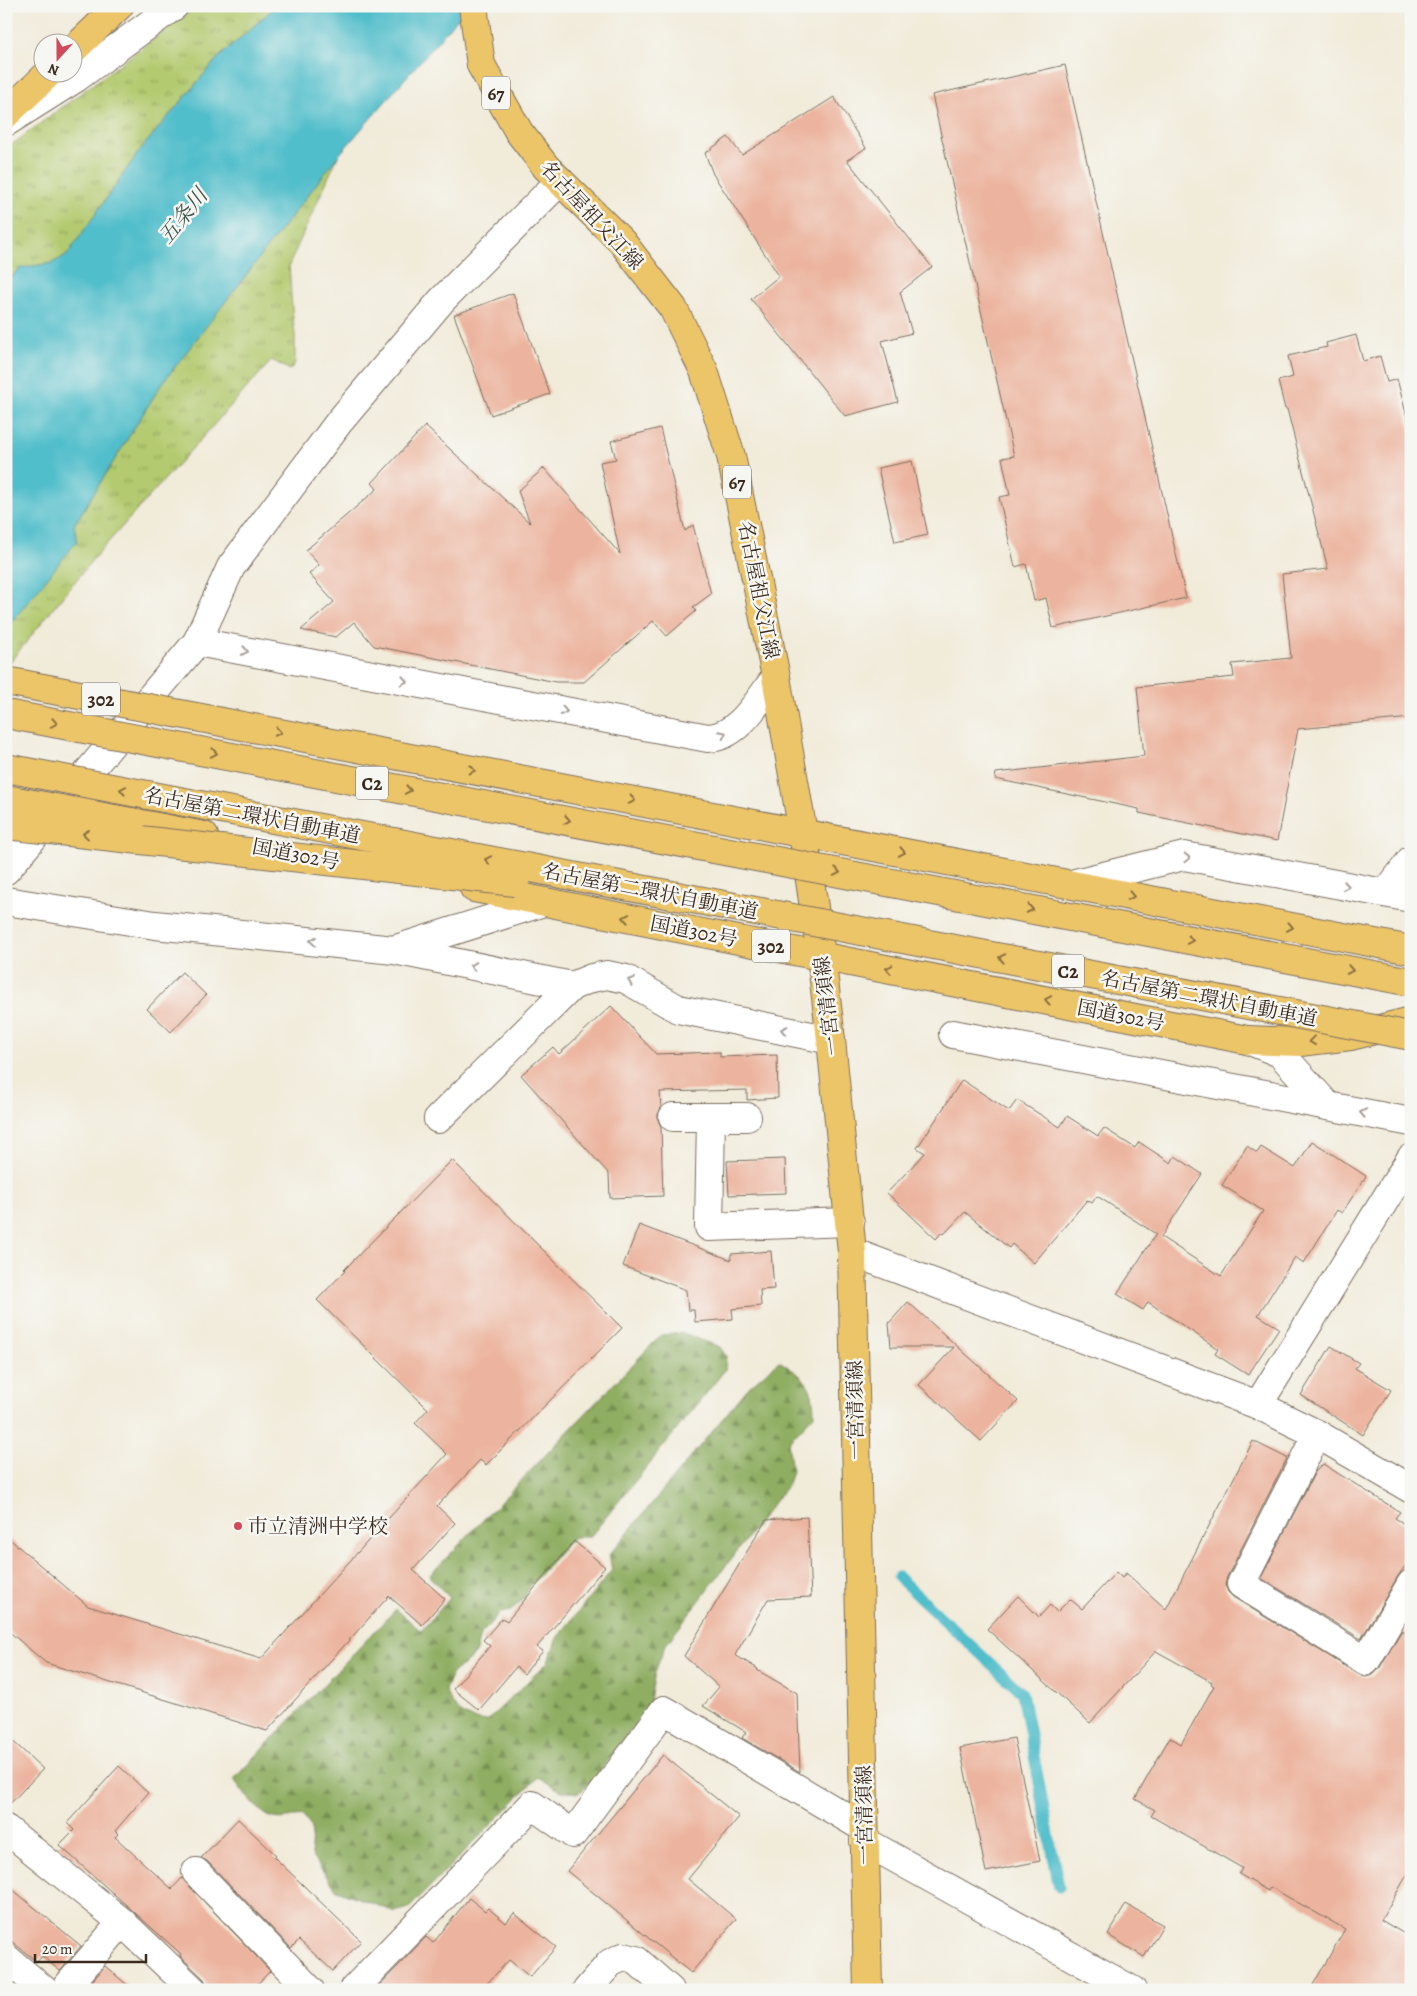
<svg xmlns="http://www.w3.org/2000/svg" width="1417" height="1996" viewBox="0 0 1417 1996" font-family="Alegreya,'Noto Serif JP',serif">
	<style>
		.grass { fill: url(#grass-tufts); stroke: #787a46 }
		.forest { fill: url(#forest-firs); stroke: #656c40 }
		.water { fill: #51becb; stroke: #467474 }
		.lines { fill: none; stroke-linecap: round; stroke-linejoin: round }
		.stream { stroke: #51becb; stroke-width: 11 }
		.building { fill: #ecb49e }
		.minor-casing { stroke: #7b6e60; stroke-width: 30 }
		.major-casing { stroke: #7b6e60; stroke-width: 30 }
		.highway-casing { stroke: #7b6e60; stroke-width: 30 }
		.minor { stroke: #fff; stroke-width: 28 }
		.major { stroke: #edc569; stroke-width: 28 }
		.highway { stroke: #edc569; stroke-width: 28 }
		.highway-bridge-casing { stroke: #7b6e60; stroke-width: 30; stroke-linecap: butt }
		.highway-bridge { stroke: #edc569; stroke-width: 28 }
		.oneway { stroke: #a79f9a }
		.oneway2 { stroke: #8b7040 }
		.poi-dot { fill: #d1495b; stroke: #f6f6f2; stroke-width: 2 }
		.labels { text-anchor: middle; stroke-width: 5; stroke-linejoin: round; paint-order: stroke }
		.shield { fill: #f6f6f2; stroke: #73675e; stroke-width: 1 }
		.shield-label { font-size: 19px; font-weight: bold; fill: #3b2a1e }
		.street-label { font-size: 20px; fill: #3b2a1e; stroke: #f6f6f2 }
		.poi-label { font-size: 20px; fill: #3b2a1e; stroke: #f6f6f2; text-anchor: start }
		.water-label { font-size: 21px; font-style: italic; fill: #425652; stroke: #f6f6f2 }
	</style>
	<defs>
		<pattern id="grass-tufts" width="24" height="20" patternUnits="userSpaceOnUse" patternTransform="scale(1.25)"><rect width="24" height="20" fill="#b4ca6f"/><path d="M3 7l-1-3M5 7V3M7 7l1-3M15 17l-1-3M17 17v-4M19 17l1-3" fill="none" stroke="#94a45b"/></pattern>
		<pattern id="forest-firs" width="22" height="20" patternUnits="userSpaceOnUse" patternTransform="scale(1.25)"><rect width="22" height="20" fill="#8fae62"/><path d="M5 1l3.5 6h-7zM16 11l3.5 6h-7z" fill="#768e50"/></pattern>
	</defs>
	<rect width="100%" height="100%" fill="#f6f6f2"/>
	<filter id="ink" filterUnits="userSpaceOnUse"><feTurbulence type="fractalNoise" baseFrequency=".02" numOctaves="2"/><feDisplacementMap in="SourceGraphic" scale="10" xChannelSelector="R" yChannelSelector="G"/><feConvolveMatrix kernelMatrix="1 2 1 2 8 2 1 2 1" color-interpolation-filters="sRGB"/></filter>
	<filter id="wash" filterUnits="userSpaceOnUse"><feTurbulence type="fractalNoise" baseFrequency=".0096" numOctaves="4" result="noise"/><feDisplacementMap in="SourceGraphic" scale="20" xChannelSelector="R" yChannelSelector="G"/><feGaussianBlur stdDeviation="1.12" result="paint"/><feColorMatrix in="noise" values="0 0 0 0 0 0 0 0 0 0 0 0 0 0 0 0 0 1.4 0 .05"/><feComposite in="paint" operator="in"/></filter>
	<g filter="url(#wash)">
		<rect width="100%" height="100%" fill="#f1ebda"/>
		<!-- grass -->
		<g class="grass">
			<path d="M198,6h78l-60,54 -76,90 -73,105 -15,8 -31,5 -15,14v-133z"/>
			<path d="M338,156l-49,109 3,44 3,27v27l-5,7 -18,-10 -179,199 -87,108v-38l71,-88 -3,-16 87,-140z"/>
		</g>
		<!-- forest -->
		<path class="forest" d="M683,1333l37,14 6,9 -1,14 -135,167h-17l-43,49 -6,12 -13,13 -11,2 -20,22 -4,16 -5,8 -19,14 -7,17c12,24 15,27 42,31l61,-59 9,-24 55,-68 -3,-15 139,-167 31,-27c25,16 35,22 35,54l-26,27 4,29 -4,13 -123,162 -10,26 -6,34 -58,78 -13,9 -17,-2 -23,-14 -129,131 -14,4 -58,-22 -24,-32 -2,-10 1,-20 -10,-13c-10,2 -22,6 -32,2 -11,-5 -30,-27 -36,-38l162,-170 25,22 29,-33 -21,-22 232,-241z"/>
		<!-- water -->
		<path class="water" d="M276,6h200l-20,14 -118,136 -177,229 -87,140 3,16 -71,88v-347l15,-14 31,-5 15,-8 73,-105 76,-90z"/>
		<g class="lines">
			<!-- stream -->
			<path class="stream" d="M898,1577l124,116 37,194"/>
		</g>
		<g id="blocks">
			<!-- building -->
			<g class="building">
				<path d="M1065,65l121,533 -133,30 -7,-30 -12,3 -8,-37 -11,3 -16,-70 11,-2 -8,-37 12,-2 -82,-361z"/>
				<path d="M834,97l32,51 -19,12 85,107 -32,25 12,41 -30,8 16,61 -53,14 -94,-117 28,-23 -66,-102 -8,-21 23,-16 14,18z"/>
				<path d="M513,293l37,101 -59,21 -37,-100z"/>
				<path d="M1356,335l7,26 17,-5 7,26 10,-3 14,53v286l-113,11 -21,112 -138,-28v-4l-144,-30 1,-6 148,-17 -7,-69 97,-10 -2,-13 59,-6 -9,-84 46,-5 -41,-160h-2l-7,-28 15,-4 -5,-21 39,-9 -1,-4z"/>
				<path d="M425,426l105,97 -12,-32 26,-23 76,86 -20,-92 16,-3 -5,-18 49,-13 25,103 8,-6 18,69 -18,13 3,4 -29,25 -14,-15 -69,61h-28l-182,-36 -20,-24 -18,15 -35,-7 33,-28 -25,-28 10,-9 -13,-15 71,-61 -5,-6z"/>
				<path d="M912,461l16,74 -33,7 -17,-74z"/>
				<path d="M182,972l24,23 -35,37 -24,-23z"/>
				<path d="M611,1006l45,48 64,-2v5l57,-2 1,43 -31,2v-10l-87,2 1,16 -4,9 4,10 2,69 -53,2 -1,-24 -88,-99 32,-28 6,7z"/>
				<path d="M962,1080l47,31 8,-11 43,27 7,-11 31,20 6,-8 31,20 4,-6 32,21 4,-7 27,18 -41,63 60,39 42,-65 -41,-26 25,-39 10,7 4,-6 34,21 17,-27 54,35 -24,37 -5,-3 -33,53 -9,-6 -37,58 21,13 -31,47 -33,-21 3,-5 -70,-47 -5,8 -26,-16 39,-60 -59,-38 -5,7 -5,-3 -53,63 -22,-19 -3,4 -44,-36 -21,22 -2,-2 -6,7 -49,-46 38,-40 -8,-5z"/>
				<path d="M785,1159l1,34 -57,2 -2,-34z"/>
				<path d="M452,1160l170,168 -136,137 -6,-5 -43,46 18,17 -42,47 32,29 -23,26 -33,-29 -122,135 -221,-68 -40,-34v-93l82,70 173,53 186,-205 -32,-31 13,-14 -111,-109 28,-29 -1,-1z"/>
				<path d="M639,1225l92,35v-6l40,-3 3,38 -14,1 1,16 -29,3 1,10 -38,3 -1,-12h-6l-2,-20 -63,-24z"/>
				<path d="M908,1302l110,99 -37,40 -62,-56 35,-38h-63l-2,-24z"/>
				<path d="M1331,1346l28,17 -4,5 36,22 -28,45 -62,-40z"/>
				<path d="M1253,1441l34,17 -60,119 -2,8 3,7 5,5 125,77 7,3 8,-2 6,-6 23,-39 9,5v233l-30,52 30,18v52h-101l35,-61 -75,-42 -2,4 -29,-17 3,-6 -91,-52 4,-6 -20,-11 35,-62 11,7 33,-58 -3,-2 1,-2 -56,-31 -66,72 -103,-94 31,-33 21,21 11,-12 7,7 13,-13 12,10 34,-37 6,6 4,-5 40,36z"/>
				<path d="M1323,1464l77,48 -5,6 16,10v30l-13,18 -37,63 -100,-61 54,-106z"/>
				<path d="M807,1517l4,80 -43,2 -33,56 23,14 -1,1 40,23 3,79 -58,-34 4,-6 -43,-26 16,-19 -35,-31 82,-136z"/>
				<path d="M574,1541l31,26 -68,80 6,4 -19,23 -8,-7 -37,43 -26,-21 37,-43 -7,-6 19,-22 5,3z"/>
				<path d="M6,1735l37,34 -37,39z"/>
				<path d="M1014,1738l26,123 -54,11 -26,-124z"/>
				<path d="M663,1755l76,62 -51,62 48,40 -45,54 -124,-102z"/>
				<path d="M119,1766l29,27 -33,38 3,3 -3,3 57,52 10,-11 88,93 -18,19h-44l-4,-11 -24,-23 1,-2 -122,-109 15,-15 -7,-7z"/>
				<path d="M238,1819l38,36 -2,2 87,84 -28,30 -34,-31 -8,8 -84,-87 -6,-3z"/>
				<path d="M6,1884l75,62 -21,25 -18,-15 -5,6 -31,-25z"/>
				<path d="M469,1898l16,13 3,-3 18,15 8,-10 42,34 -26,30 -21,-17 -28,30h-106l51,-53 7,6z"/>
				<path d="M1126,1904l37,21 -19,32 -36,-22z"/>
				<path d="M105,1966l28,24h-48z"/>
			</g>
		</g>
	</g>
	<g filter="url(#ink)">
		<use href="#blocks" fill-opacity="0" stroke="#7b6e60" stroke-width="1"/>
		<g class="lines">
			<defs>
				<g id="minor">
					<path d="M8,121l68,-43 98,-72"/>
					<path d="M197,642l511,96c31,-1 51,-39 68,-61"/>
					<path d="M6,870l191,-228 34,-75 108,-145 103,-122 118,-119"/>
					<path d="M1071,884l113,-28 227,42"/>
					<path d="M1386,893l25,-33"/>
					<path d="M6,901l149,24 239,25 178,36 20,-8 15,-3 19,4 52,30 153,31"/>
					<path d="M396,949l148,-47"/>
					<path d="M953,1034l458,88"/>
					<path d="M1248,1040l32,13 48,53"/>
					<path d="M673,1117h74"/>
					<path d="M711,1117l-2,110 141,-5"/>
					<path d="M438,1119l134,-133"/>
					<path d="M852,1252l406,153 59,29 94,55"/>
					<path d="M1258,1405l153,-247"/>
					<path d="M1317,1434l-76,150 125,77 45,-77"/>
					<path d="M6,1829l116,93 71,68"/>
					<path d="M864,1841l268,149"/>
					<path d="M196,1872l114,118"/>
					<path d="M6,1958l38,32"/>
					<path d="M64,1990l58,-68"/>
					<path d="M353,1990l179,-185 41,29 91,-124 200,118"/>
					<path d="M587,1990l23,-27 13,-6 13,3 34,30"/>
				</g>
				<g id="major">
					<path d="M473,6l8,59 38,67 27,35 76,75 51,66 31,63 27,85 45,221 27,156 18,122 10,85 21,212 16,738"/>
					<path d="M72,51l47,-45"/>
					<path d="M6,114l44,-42"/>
				</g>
				<g id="highway">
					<path d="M196,717l1215,233"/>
					<path d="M131,822l73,14"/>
					<path d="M474,888l773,152 53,2 51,-6 60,-15"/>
				</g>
			</defs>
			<!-- minor casing -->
			<use href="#minor" class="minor-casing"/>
			<!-- major casing -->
			<use href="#major" class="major-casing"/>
			<!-- highway casing -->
			<use href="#highway" class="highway-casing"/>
			<!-- minor -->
			<use href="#minor" class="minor"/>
			<!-- major -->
			<use href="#major" class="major"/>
			<!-- highway -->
			<use href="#highway" class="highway"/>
			<defs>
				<g id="highway-bridge">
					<path d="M6,681l190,36"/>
					<path d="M6,714l1405,268"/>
					<path d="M6,768l1405,268"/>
					<path d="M6,799l125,23"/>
					<path d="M6,825l509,57"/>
				</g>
			</defs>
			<!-- highway-bridge casing -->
			<use href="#highway-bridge" class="highway-bridge-casing"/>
			<!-- highway-bridge -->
			<use href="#highway-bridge" class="highway-bridge"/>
		</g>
		<!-- one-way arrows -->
		<defs><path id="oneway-chevron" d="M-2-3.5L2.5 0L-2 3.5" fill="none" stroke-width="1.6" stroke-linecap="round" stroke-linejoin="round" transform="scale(1.25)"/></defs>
		<g class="oneway">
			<use href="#oneway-chevron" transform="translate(245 651) rotate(11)"/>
			<use href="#oneway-chevron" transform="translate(404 681) rotate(11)"/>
			<use href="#oneway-chevron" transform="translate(564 711) rotate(11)"/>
			<use href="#oneway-chevron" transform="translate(723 734) rotate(-26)"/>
			<use href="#oneway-chevron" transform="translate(1187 858) rotate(2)"/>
			<use href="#oneway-chevron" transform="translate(1346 886) rotate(10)"/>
			<use href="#oneway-chevron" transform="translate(313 941) rotate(-174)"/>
			<use href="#oneway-chevron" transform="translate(473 966) rotate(-168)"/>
			<use href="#oneway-chevron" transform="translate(631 981) rotate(-158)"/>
			<use href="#oneway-chevron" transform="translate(784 1030) rotate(-168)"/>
			<use href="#oneway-chevron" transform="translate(1363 1113) rotate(-169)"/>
		</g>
		<g class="oneway2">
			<use href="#oneway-chevron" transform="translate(54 723) rotate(11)"/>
			<use href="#oneway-chevron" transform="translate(278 732) rotate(11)"/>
			<use href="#oneway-chevron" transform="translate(214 753) rotate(11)"/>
			<use href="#oneway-chevron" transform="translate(472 770) rotate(11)"/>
			<use href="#oneway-chevron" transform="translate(123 790) rotate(-169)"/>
			<use href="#oneway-chevron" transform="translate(408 790) rotate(11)"/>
			<use href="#oneway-chevron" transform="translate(632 800) rotate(11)"/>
			<use href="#oneway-chevron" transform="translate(567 820) rotate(11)"/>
			<use href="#oneway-chevron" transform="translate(86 834) rotate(-174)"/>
			<use href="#oneway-chevron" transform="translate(902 852) rotate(11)"/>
			<use href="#oneway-chevron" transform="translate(488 860) rotate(-169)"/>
			<use href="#oneway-chevron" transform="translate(837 872) rotate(11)"/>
			<use href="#oneway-chevron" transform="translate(1131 896) rotate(11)"/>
			<use href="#oneway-chevron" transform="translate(1030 909) rotate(11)"/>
			<use href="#oneway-chevron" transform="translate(626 918) rotate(-169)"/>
			<use href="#oneway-chevron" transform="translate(1290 927) rotate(11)"/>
			<use href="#oneway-chevron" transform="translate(1190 940) rotate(11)"/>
			<use href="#oneway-chevron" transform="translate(1002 958) rotate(-169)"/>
			<use href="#oneway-chevron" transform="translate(889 969) rotate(-169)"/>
			<use href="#oneway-chevron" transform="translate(1350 970) rotate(11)"/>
			<use href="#oneway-chevron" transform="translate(1048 1000) rotate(-169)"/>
			<use href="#oneway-chevron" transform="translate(1312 1041) rotate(173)"/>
		</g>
	</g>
	<!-- markers -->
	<circle class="poi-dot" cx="238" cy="1526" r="5"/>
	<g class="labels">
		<!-- shield labels -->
		<g class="shield">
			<rect x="482" y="76.5" width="28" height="33" rx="4"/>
			<rect x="723" y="465.5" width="28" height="33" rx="4"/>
			<rect x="82" y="682.5" width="38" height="33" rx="4"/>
			<rect x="356" y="766.5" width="32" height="33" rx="4"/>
			<rect x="752" y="929.5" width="38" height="33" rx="4"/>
			<rect x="1052" y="954.5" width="32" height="33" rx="4"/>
		</g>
		<g class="shield-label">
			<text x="496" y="100">67</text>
			<text x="737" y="489">67</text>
			<text x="101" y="706">302</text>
			<text x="372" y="790">C2</text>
			<text x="771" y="953">302</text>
			<text x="1068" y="978">C2</text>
		</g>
		<!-- street labels -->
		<g class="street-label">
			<text transform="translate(592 215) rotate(47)" y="7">名古屋祖父江線</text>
			<text transform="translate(759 590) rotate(79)" y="7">名古屋祖父江線</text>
			<text transform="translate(252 815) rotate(11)" y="7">名古屋第二環状自動車道</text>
			<text transform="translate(296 854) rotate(11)" y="7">国道302号</text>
			<text transform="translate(650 891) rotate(11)" y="7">名古屋第二環状自動車道</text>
			<text transform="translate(694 931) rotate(11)" y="7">国道302号</text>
			<text transform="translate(1209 998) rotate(11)" y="7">名古屋第二環状自動車道</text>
			<text transform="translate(827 1006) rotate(-97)" y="7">一宮清須線</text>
			<text transform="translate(1121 1015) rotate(11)" y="7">国道302号</text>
			<text transform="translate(855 1410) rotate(-91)" y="7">一宮清須線</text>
			<text transform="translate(864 1815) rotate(-91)" y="7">一宮清須線</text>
		</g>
		<!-- poi labels -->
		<g class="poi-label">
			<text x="248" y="1533">市立清洲中学校</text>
		</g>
		<!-- water labels -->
		<g class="water-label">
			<text transform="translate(183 216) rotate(-51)" y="7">五条川</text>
		</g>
	</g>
	<!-- margin -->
	<rect width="1417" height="1996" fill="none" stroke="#f6f6f2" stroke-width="25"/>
	<!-- north arrow -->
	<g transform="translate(58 58) rotate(201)"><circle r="24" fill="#f6f6f2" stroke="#aba49d"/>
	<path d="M0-4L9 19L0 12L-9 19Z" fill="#d1495b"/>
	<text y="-8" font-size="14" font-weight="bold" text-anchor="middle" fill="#3b2a1e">N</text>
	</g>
	<!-- scale -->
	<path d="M35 1954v8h111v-8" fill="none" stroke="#3b2a1e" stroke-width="2.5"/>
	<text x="42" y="1954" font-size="15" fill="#3b2a1e" stroke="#f6f6f2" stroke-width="4" paint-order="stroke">20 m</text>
</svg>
